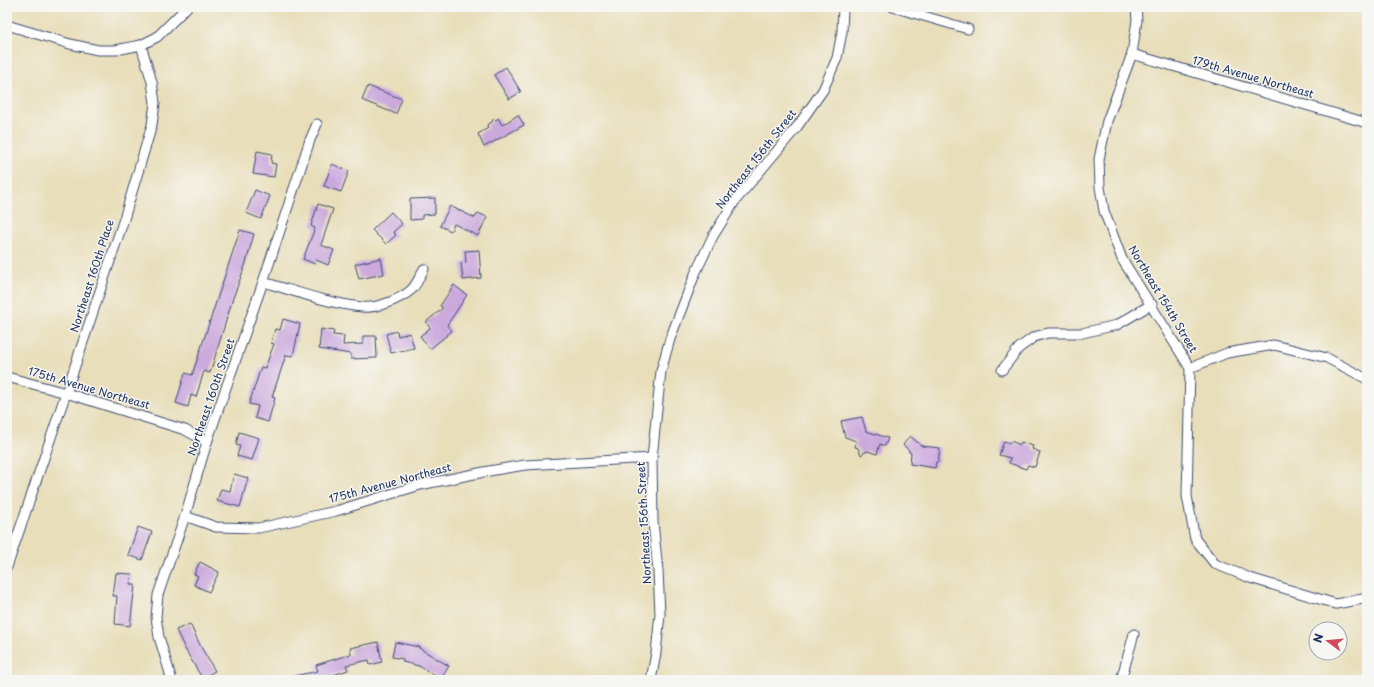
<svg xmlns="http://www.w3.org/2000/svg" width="1374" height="687" viewBox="0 0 1374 687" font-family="'Playpen Sans',sans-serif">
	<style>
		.building { fill: #cba9dd }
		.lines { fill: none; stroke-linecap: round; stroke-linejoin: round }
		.street-casing { stroke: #3a496c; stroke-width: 11 }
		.street { stroke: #fff; stroke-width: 9 }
		.labels { text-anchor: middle; stroke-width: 3; stroke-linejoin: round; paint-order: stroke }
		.street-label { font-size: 11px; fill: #1b2f5e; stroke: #f6f6f2 }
	</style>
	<rect width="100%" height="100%" fill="#f6f6f2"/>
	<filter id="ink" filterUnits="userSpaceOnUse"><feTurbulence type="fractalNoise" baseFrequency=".025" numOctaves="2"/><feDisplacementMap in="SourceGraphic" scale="8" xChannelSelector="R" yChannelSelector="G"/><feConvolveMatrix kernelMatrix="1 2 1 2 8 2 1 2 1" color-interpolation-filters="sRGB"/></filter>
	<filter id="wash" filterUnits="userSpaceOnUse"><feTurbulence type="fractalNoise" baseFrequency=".012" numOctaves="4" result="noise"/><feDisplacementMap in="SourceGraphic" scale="16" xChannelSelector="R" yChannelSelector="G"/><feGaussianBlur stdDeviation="0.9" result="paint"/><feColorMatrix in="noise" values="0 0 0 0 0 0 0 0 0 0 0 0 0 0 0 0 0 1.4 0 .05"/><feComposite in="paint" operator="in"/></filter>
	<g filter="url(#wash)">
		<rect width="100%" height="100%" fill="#e8deb9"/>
		<g id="blocks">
			<!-- building -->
			<g class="building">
				<path d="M506,67l15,25 -12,7 -15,-24z"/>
				<path d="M368,86l34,13 -6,15 -34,-14z"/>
				<path d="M518,115l6,10 -40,22 -6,-13 10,-6 -1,-3 5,-3 1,-3 3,1 2,-2 4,7z"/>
				<path d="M257,151l15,3 -1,9 5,1 -2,13 -21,-3z"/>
				<path d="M332,164l17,7 -8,21 -17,-6z"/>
				<path d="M255,190l15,6 -9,23 -15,-6z"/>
				<path d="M435,198v16l-13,1v4l-12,1v-21z"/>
				<path d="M318,204l15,5 -12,36 13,5 -6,15 -12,-5 -1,4 -12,-5 12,-31 -4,-2z"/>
				<path d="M450,206l25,12 3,-5 9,4 -9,19 -24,-12 -3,7 -11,-5z"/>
				<path d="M391,212l11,12 -9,8 3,3 -10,9 -14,-14z"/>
				<path d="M240,230l14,4 -9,32 -12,32 -23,75 -6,-2 -8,26 -5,-2 -3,12 -12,-4 9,-30 7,2z"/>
				<path d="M479,250l2,28 -18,2 -2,-17 5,-1 -1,-11z"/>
				<path d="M381,258l3,16 -25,5 -4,-15z"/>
				<path d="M454,285l13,10 -20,30 5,6 -22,18 -10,-13 10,-8 -4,-6 17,-14 -3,-2z"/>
				<path d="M283,319l17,5 -7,32 -7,-1 -14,42 3,1 -7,24 -13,-4 3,-12 -9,-2 12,-37 4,1 9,-24 -3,-1 4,-14 5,1z"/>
				<path d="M321,329l13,2 -1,4 11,1 -1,9 20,-1v-8h13l1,22 -26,1v-5l-32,-5z"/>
				<path d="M397,331l1,5 12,-3 4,15 -23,5 -5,-19z"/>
				<path d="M862,417l4,14 22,7 -3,8 -5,-2 -3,10 -10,-3 -6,4 -3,-7 -3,-1 1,-6 -11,-4 -4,-16z"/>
				<path d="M239,432l20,6 -7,22 -15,-4 3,-10 -4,-1z"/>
				<path d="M910,436l12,10 18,2 -2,14h-2l-1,6 -25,-4 1,-11 -2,-1v-2l-6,-5z"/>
				<path d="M1004,441l6,2 1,-2 9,4 1,-3 12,4 -1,3 8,3 -5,15 -7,-2 -2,4 -17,-6 1,-5 -11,-3z"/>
				<path d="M234,474l14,4 -8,29 -23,-6 4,-12 9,2z"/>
				<path d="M138,527l14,5 -10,28 -14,-5z"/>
				<path d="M200,562l19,10 -10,20 -15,-7 4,-9 -4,-2z"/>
				<path d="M116,573l16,1 -2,10 5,1 -5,41 -15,-2 2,-28h-4z"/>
				<path d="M190,624l11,23 14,24 -13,7 -17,-29 -9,-19z"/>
				<path d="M378,642l4,20 -12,3 -1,-5 -23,5 2,5 -29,10h-25v-4l24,-5 -2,-6 35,-11 -1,-6z"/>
				<path d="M395,642l24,5v1l30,18 -8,13 -22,-13 -16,-4v-3l-11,-2z"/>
			</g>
		</g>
	</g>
	<g filter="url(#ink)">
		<use href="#blocks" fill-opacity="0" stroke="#3a496c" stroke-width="1"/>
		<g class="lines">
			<defs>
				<g id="street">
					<path d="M893,7l75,22"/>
					<path d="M1136,7l1,13 -5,34 -25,67 -8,38 1,28 4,24 18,48 68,109 -3,128 8,43 20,25 35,14 86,26 26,-5"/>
					<path d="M7,25l63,19 28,6h18l25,-5"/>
					<path d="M1132,54l235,69"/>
					<path d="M263,282c32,9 67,22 99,25 14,2 39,-8 49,-17 6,-5 9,-15 13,-21"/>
					<path d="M1190,368l37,-15 47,-8 53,13 40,21"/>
					<path d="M1002,370l17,-22 15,-11 14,-4h34l35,-8 35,-21"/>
					<path d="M7,377l59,16 119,37 22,12"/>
					<path d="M185,516l31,11 43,1 77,-17 84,-26 69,-14 36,-6 127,-7"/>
					<path d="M7,567l59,-174 58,-174 28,-94 3,-22 -3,-21 -11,-37 16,-8 30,-30"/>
					<path d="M168,680l3,-3 -12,-40 -3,-20 2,-22 27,-79 22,-74 56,-160 47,-142 7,-16"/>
					<path d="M651,680l5,-27 4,-39 -2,-43 -5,-49 -1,-64 9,-87 9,-32 25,-65 18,-38 22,-35 62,-74 26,-37 14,-32 5,-26 1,-25"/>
					<path d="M1121,680l13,-46"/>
				</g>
			</defs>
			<!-- street casing -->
			<use href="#street" class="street-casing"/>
			<!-- street -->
			<use href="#street" class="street"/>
		</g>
	</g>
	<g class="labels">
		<!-- street labels -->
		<g class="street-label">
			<text transform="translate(1253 77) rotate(16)" y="4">179th Avenue Northeast</text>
			<text transform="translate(756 159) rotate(-52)" y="4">Northeast 156th Street</text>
			<text transform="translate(92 276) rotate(-72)" y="4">Northeast 160th Place</text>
			<text transform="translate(1163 299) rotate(59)" y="4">Northeast 154th Street</text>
			<text transform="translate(89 388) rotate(16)" y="4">175th Avenue Northeast</text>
			<text transform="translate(211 397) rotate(-71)" y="4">Northeast 160th Street</text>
			<text transform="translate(390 483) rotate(-15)" y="4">175th Avenue Northeast</text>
			<text transform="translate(644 523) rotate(-93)" y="4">Northeast 156th Street</text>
		</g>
	</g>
	<!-- margin -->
	<rect width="1374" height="687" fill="none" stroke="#f6f6f2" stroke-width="24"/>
	<!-- north arrow -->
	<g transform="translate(1328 641) rotate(286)"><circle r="19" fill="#f6f6f2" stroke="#9ea6b7"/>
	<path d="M0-3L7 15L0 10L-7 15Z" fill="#d1495b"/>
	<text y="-6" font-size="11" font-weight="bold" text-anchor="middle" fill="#1b2f5e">N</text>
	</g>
</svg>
